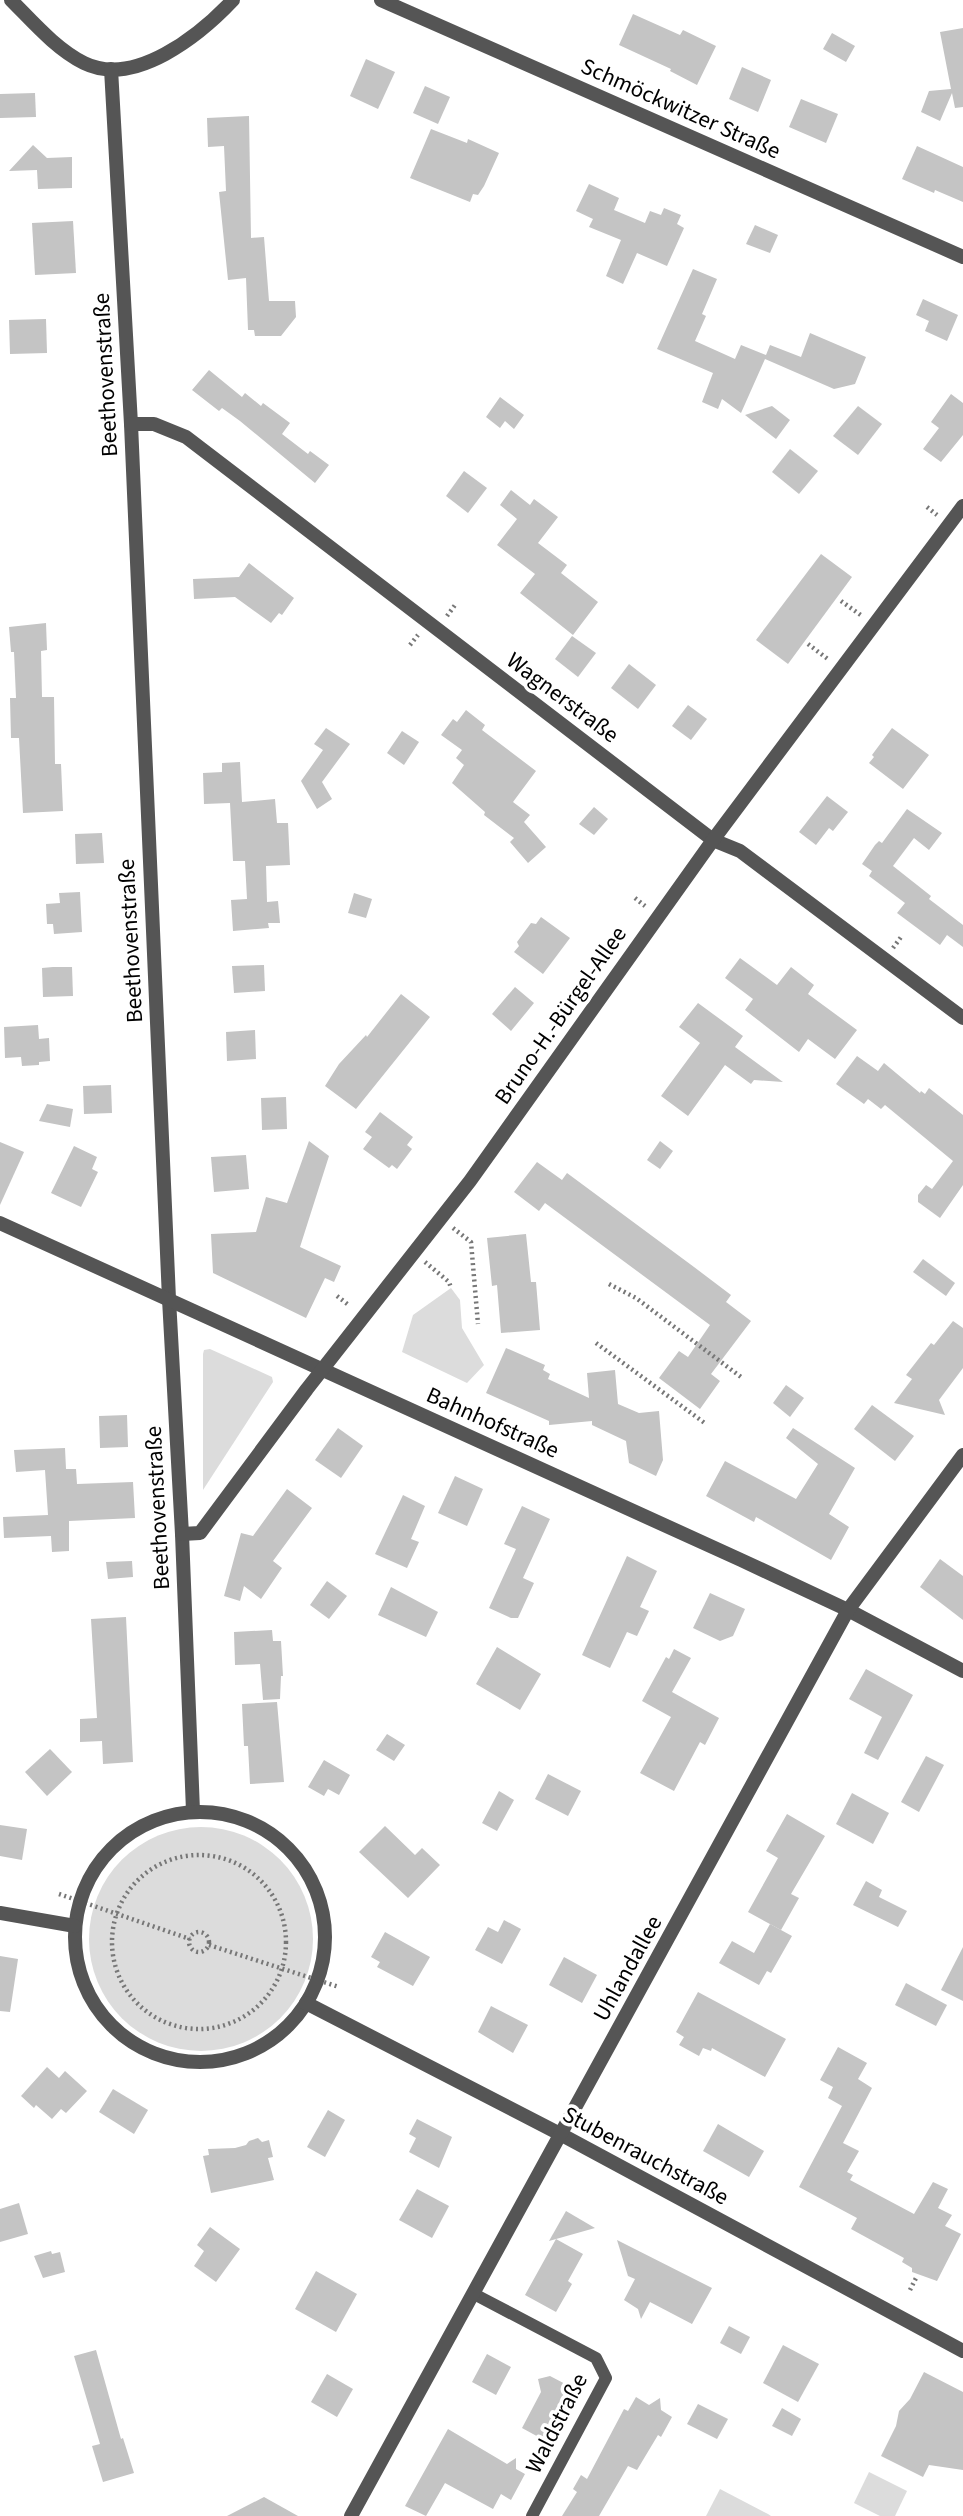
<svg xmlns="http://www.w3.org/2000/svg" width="963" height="2516" viewBox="0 0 963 2516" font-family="'Source Sans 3',sans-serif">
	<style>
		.green { fill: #dcdcdc }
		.building { fill: #c4c4c4 }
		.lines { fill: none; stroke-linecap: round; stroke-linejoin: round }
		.path { stroke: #777; stroke-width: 4.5; stroke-dasharray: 2 3.5; stroke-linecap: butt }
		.service { stroke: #555; stroke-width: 12 }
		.minor { stroke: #555; stroke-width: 14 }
		.labels { text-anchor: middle; stroke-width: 7; stroke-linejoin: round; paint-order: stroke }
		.street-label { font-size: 23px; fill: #000; stroke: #fff }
	</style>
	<rect width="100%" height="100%" fill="#fff"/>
	<!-- green -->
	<g class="green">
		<path d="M451,1288l9,12 2,28 22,37 -17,18 -65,-31 11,-37z"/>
		<path d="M210,1349l62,28 1,5 -70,108v-136l1,-4z"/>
		<circle cx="201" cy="1939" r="112"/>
		<path d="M869,2472l38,19 -12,25h-15l-26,-13z"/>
		<path d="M720,2489l48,25 3,2h-65z"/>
	</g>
	<!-- building -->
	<g class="building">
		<path d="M633,14l47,21 3,-5 33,16 -19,39 -27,-14 1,-2 -52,-24z"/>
		<path d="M963,28v79l-8,1 -3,-15 -12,28 -19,-9 8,-21 22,-2 -11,-57z"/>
		<path d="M832,33l23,13 -9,16 -23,-13z"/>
		<path d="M366,59l29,13 -17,37 -28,-13z"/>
		<path d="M742,67l29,13 -13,32 -29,-13z"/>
		<path d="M425,86l25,11 -12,27 -25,-11z"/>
		<path d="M35,93l1,24 -36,1v-24z"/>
		<path d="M801,99l37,15 -12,29 -37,-16z"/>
		<path d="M249,116l2,122 13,-1 5,64h26l1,16 -15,19h-26l-1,-6h-6l-2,-52 -18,2 -9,-88 7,-1 -2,-45 -16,1 -1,-29z"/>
		<path d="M431,129l36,14 1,-4 31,14 -15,33 -6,9 -5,-1 -3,8 -60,-24z"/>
		<path d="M33,145l14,13 25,-1v31l-34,1 -1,-19 -28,1z"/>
		<path d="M917,146l46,21v35l-28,-12 -1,3 -32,-14z"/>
		<path d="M589,184l30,14 -5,12 31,13 5,-12 11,4 3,-7 17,7 -4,9 7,4 -17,38 -30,-13 -14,31 -17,-8 15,-36 -32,-13 4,-8 -17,-8z"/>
		<path d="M73,221l3,52 -41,2 -3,-52z"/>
		<path d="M755,225l23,10 -8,18 -24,-9z"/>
		<path d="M693,269l24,10 -15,35 4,2 -11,25 40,18 6,-14 25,10 4,-10 31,12 9,-24 56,24 -11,27 -21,5 -69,-30 -24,54 -19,-14 -4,10 -16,-7 11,-29 -56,-24z"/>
		<path d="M923,299l35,16 -11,26 -22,-10 4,-10 -13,-6z"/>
		<path d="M46,319l1,34 -37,1 -1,-34z"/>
		<path d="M209,370l33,27 3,-4 16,13 2,-3 27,20 -8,11 26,20 2,-3 19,14 -14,18 -75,-62 -18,-13 -3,3 -27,-21z"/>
		<path d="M951,394l12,9v32l-22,27 -18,-13 16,-21 -8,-6z"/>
		<path d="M500,397l24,18 -10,14 -9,-8 -5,7 -14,-11z"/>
		<path d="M772,406l18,14 -14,19 -31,-24z"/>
		<path d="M858,406l24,18 -24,31 -25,-19z"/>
		<path d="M790,449l28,22 -19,23 -27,-22z"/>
		<path d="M464,471l23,17 -19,25 -22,-17z"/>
		<path d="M511,490l19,15 4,-6 24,18 -20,26 29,22 -6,8 37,29 -25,33 -53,-42 15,-19 -38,-29 20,-26 -17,-14z"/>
		<path d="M821,554l31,23 -64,87 -32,-24z"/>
		<path d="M249,563l45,35 -12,17 -3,-2 -8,10 -36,-26 -41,2 -1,-20 46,-2z"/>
		<path d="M46,623l1,27 -6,1 1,46h12l1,67h6l2,47 -40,2 -4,-75h-8l-1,-40h6l-2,-46h-3l-2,-25z"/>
		<path d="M572,636l24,17 -18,24 -23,-18z"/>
		<path d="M629,664l27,21 -18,24 -27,-21z"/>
		<path d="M688,705l19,14 -16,21 -19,-14z"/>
		<path d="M466,710l19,15 -3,5 54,41 -23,31 17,13 -6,7 22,25 -18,16 -18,-21 4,-4 -30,-23 1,-3 -33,-29 12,-18 -8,-7 6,-8 -21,-15 12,-16 4,3z"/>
		<path d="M326,728l24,16 -28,38 10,17 -15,10 -16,-28 22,-31 -9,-6z"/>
		<path d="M892,728l37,27 -26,34 -34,-26 5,-6 -2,-2z"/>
		<path d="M402,731l17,11 -15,23 -17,-12z"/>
		<path d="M240,762l2,40 33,-3 2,24h11l2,42 -24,1 1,36 11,-1 2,22h-12l1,5 -36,3 -2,-31 16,-1 -2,-38h-12l-3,-58 -26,1 -1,-31 19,-1v-9z"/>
		<path d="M827,796l21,16 -15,19 -4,-3 -13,17 -17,-13z"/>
		<path d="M594,807l14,12 -14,16 -15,-11z"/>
		<path d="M907,809l35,24 -13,17 -15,-12 -21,28 38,30 -2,3 34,26v22l-16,-12 -7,10 -43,-32 8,-10 -36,-27 3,-5 -10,-7 13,-19 4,-4 3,2z"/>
		<path d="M102,833l2,30 -28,1 -1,-30z"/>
		<path d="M80,892l2,40 -28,2 -1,-10h-6l-1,-20 14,-1 -1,-10z"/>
		<path d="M354,893l18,6 -6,19 -18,-5z"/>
		<path d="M541,917l29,21 -27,36 -29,-22 5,-6 -2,-4 14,-19 5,1z"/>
		<path d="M740,958l37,27 14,-18 23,18 -6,9 49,36 -22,29 -27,-20 -9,13 -54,-42 8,-11 -28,-21z"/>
		<path d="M264,965l1,26 -31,2 -2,-27z"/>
		<path d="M53,967h19l1,29 -30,1 -1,-29z"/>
		<path d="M515,987l19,16 -23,28 -19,-17z"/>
		<path d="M401,994l29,23 -74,92 -31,-23 14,-22 27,-29 1,2z"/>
		<path d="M698,1003l45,33 -8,11 48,35 -29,-2 -3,4 -26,-19 -37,51 -27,-20 39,-53 -21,-16z"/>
		<path d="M38,1025l1,14 10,-1 1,23 -11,1v3l-17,1 -1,-9 -16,1 -1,-31z"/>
		<path d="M255,1030l1,29 -29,2 -1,-29z"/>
		<path d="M857,1056l21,15 6,-8 36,30 1,-2 4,3 4,-6 34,27v70l-23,33 -22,-16v-7l8,-10 6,4 21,-28 -68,-56 -4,4 -13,-10 -4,5 -28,-20z"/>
		<path d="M111,1085l1,28 -28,1 -1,-28z"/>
		<path d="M286,1097l1,32 -25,1 -1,-32z"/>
		<path d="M47,1104l26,5 -3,18 -31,-6z"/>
		<path d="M380,1112l33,25 -6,8 5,4 -15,20 -5,-4 -3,3 -26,-19 9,-12 -7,-5z"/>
		<path d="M309,1141l20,15 -29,91 41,19 -7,16 -9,-4 -19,40 -93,-45 -2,-39 45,-2 10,-35 21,6z"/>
		<path d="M660,1141l13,10 -13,18 -13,-9z"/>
		<path d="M0,1142l24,10 -24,53z"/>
		<path d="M74,1146l23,11 -5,12 6,3 -17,35 -30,-14z"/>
		<path d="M246,1155l3,34 -35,3 -3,-35z"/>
		<path d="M537,1162l25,18 5,-7 127,94 37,28 -5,7 25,19 -40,53 9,7 -20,28 -41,-31 20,-27 9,6 22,-32 -165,-122 -6,8 -25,-19z"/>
		<path d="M526,1234l5,48h5l4,48 -39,3 -4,-48 -5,1 -5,-48z"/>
		<path d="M923,1259l32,24 -9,13 -33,-24z"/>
		<path d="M953,1321l10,7v40l-24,32 6,15 -51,-12 18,-24 -6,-4 25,-32 3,2z"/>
		<path d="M506,1348l39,17 -2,5 7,4 -2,5 41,19 -2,-25 28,-3 3,34 21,9 20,-2 4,49 -7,16 -27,-13 -3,-22 -34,-16v-4l-43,4v-4l-63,-28z"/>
		<path d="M786,1385l18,13 -14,19 -17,-14z"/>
		<path d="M872,1405l42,31 -19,25 -41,-32z"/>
		<path d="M127,1415l1,32 -28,1 -1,-32z"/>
		<path d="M338,1428l25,18 -22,32 -26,-18z"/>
		<path d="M793,1428l62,40 -26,46 20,13 -18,33 -75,-43 -2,5 -48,-26 19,-35 71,38 22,-35 -32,-26z"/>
		<path d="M65,1448l1,21h10l1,15 56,-2 2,36 -66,3v30l-17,1 -1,-16 -47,2 -1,-21 45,-2 -3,-45 -29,2 -2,-22z"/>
		<path d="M455,1476l28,13 -16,37 -29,-13z"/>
		<path d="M287,1489l25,19 -39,53 9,7 -21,31 -17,-13 -4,15 -16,-5 17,-63 12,3z"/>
		<path d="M403,1495l22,11 -14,33 8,3 -12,26 -32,-14z"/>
		<path d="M522,1506l28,13 -27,59 11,5 -16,35h-7l-22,-10 27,-59 -12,-5z"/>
		<path d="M627,1556l30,15 -17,36 9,4 -12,25 -10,-4 -17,36 -28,-13z"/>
		<path d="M940,1559l23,17v44l-43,-33z"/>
		<path d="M132,1561l1,16 -25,2 -2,-17z"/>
		<path d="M327,1581l20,15 -18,23 -19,-14z"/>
		<path d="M391,1587l47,25 -12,25 -48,-22z"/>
		<path d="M710,1593l35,16 -12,27 -13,5 -27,-13z"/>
		<path d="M126,1617l7,145 -30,2 -1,-23 -22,1v-23l17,-1 -6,-99z"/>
		<path d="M272,1630l1,11h8l2,35h-2l-1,23 -17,1 -3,-36 -25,1 -1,-33z"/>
		<path d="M497,1647l44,27 -21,36 -44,-26z"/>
		<path d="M674,1649l17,9 -19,34 47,26 -14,27 -5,-3 -26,49 -34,-18 31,-56 -29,-16 24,-44 3,2z"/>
		<path d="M866,1669l47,26 -35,65 -14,-7 18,-36 -33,-18z"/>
		<path d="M277,1702l7,80 -34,2 -2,-38h-4l-2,-42z"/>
		<path d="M387,1734l18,11 -11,16 -18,-11z"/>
		<path d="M50,1749l22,23 -25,24 -22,-24z"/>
		<path d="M926,1756l18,9 -25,47 -18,-10z"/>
		<path d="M324,1760l26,15 -11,20 -11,-6 -4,7 -16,-9z"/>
		<path d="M548,1774l33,17 -13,25 -33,-17z"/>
		<path d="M499,1791l15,9 -17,31 -15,-8z"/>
		<path d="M852,1793l37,20 -16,31 -37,-20z"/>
		<path d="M787,1814l38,22 -34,58 8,4 -18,32 -33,-18 30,-54 -12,-7z"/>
		<path d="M0,1825l27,4 -5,31 -22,-4z"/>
		<path d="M385,1826l30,29 7,-7 18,17 -32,33 -49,-46z"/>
		<path d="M866,1881l16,9 -3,7 28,14 -9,16 -45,-22z"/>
		<path d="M504,1920l17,9 -19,35 -27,-14 13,-23 10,5z"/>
		<path d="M770,1924l22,12 -21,37 -4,-2 -8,14 -40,-22 13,-22 22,12z"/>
		<path d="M385,1932l45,25 -17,29 -36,-19 3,-5 -9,-5z"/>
		<path d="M963,1947v54l-22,-11z"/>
		<path d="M0,1956l18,3 -8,53 -10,-1z"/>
		<path d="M564,1957l33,18 -15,28 -33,-18z"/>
		<path d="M906,1983l41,22 -11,21 -41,-21z"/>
		<path d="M698,1992l88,47 -21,38 -53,-29 -1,3 -8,-3 -4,8 -20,-11 5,-8 -8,-5z"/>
		<path d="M491,2006l37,19 -15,28 -35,-21z"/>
		<path d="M838,2047l29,16 -9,16 14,9 -29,55 16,8 -12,21 6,3 -3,5 64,34 19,-32 15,7 -10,19 14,7 -7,11 16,8 -24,47 -25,-9v-4l-10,-6 2,-4 -53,-29 6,-11 -58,-31 43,-81 -14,-8 5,-11 -13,-7z"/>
		<path d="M47,2067l12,11 6,-7 22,20 -21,22 -5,-4 -9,10 -16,-14 -2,3 -13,-12z"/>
		<path d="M113,2089l35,21 -14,24 -35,-22z"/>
		<path d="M328,2110l17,10 -20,37 -18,-10z"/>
		<path d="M417,2119l35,18 -13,31 -30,-16 7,-14 -7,-4z"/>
		<path d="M718,2124l46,27 -15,26 -46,-26z"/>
		<path d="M258,2138l4,4 7,-2 4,17 -5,1 6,22 -63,13 -8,-37 6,-1 -1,-6 27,-1 11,-3 3,-4z"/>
		<path d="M417,2189l32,17 -17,32 -33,-18z"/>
		<path d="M19,2203l9,31 -28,8v-33z"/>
		<path d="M566,2211l29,17 -46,13z"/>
		<path d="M210,2227l30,22 -24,33 -22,-16 10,-15 -7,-6z"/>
		<path d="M556,2239l27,15 -15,27 4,3 -16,28 -31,-17z"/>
		<path d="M617,2240l95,48 -20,36 -42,-22 -9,17 -3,-10 -14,-9 11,-21 -7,-3z"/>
		<path d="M51,2251l1,3 8,-2 5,20 -22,6 -9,-22z"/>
		<path d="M316,2271l41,23 -21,38 -41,-23z"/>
		<path d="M729,2326l21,11 -9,17 -21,-11z"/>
		<path d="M783,2345l36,19 -21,38 -35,-19z"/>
		<path d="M96,2350l25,89 2,-1 11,35 -31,9 -11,-36 8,-2 -26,-88z"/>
		<path d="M487,2354l24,13 -15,28 -24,-13z"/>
		<path d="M924,2372l39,20v78l-34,-5 -6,12 -42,-21 15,-30 3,-15 11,-12z"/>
		<path d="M327,2374l26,15 -16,28 -26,-15z"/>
		<path d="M550,2376l23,12 -29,52 -22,-12 19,-36 -3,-13z"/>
		<path d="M636,2397l13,8 11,-7 1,12 11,7 -11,20 -3,-2 -21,35 -9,-4 -29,50h-37l15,-24 -4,-3 8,-14 6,4 37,-70 4,2z"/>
		<path d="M698,2404l30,15 -11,20 -30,-15z"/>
		<path d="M782,2408l19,11 -9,17 -20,-10z"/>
		<path d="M448,2429l59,35 9,-6v11l9,5 -14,26 -10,-6 -8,15 -48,-26 -19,33 -21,-10z"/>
		<path d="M264,2497l34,19h-71z"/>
	</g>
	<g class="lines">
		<!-- path -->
		<g class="path">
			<path d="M927,507l10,8"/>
			<path d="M841,601l21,15"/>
			<path d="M447,616l8,-11"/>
			<path d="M808,644l21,16"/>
			<path d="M410,645l8,-10"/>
			<path d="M599,732l10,-13"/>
			<path d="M635,898l10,8"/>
			<path d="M893,948l8,-11"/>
			<path d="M453,1228l18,14 7,82"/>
			<path d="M425,1262l24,20 2,6"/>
			<path d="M609,1284l27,14 105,79"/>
			<path d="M337,1296l13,10"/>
			<path d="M596,1343l110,81"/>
			<circle cx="199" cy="1942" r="87"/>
			<path d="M59,1894l131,45"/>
			<circle cx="199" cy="1942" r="10"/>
			<path d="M209,1945l130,42"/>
			<path d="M910,2290l6,-12"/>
		</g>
		<!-- service -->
		<path class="service" d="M474,2294l122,64 10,20 -74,138"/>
		<!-- minor -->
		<g class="minor">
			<path d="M11,0c22,22 45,49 73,63 51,25 116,-28 149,-63"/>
			<path d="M381,0l582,257"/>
			<path d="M111,69l20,355 38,875 13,235 11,277"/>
			<path d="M131,424h23l32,13 527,403 27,11 223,167"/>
			<path d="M0,1223l741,337 107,50 115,61"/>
			<path d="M182,1534l18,-1 107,-144 163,-208 243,-341 250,-334"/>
			<circle cx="200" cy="1937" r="125"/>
			<path d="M0,1913l75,13"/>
			<path d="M306,2003l256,132 401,216"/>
			<path d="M351,2516l497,-906 115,-155"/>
		</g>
	</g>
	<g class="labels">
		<!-- street labels -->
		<g class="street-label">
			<text transform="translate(681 108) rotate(24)" y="8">Schmöckwitzer Straße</text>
			<text transform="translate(105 375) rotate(-93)" y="8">Beethovenstraße</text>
			<text transform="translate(563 697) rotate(37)" y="8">Wagnerstraße</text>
			<text transform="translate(130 941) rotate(-93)" y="8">Beethovenstraße</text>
			<text transform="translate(560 1015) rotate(-55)" y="8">Bruno-H.-Bürgel-Allee</text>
			<text transform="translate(493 1422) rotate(24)" y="8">Bahnhofstraße</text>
			<text transform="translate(157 1508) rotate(-93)" y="8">Beethovenstraße</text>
			<text transform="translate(627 1968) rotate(-61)" y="8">Uhlandallee</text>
			<text transform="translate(646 2155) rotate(28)" y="8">Stubenrauchstraße</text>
			<text transform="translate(556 2423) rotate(-63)" y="8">Waldstraße</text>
		</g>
	</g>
</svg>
